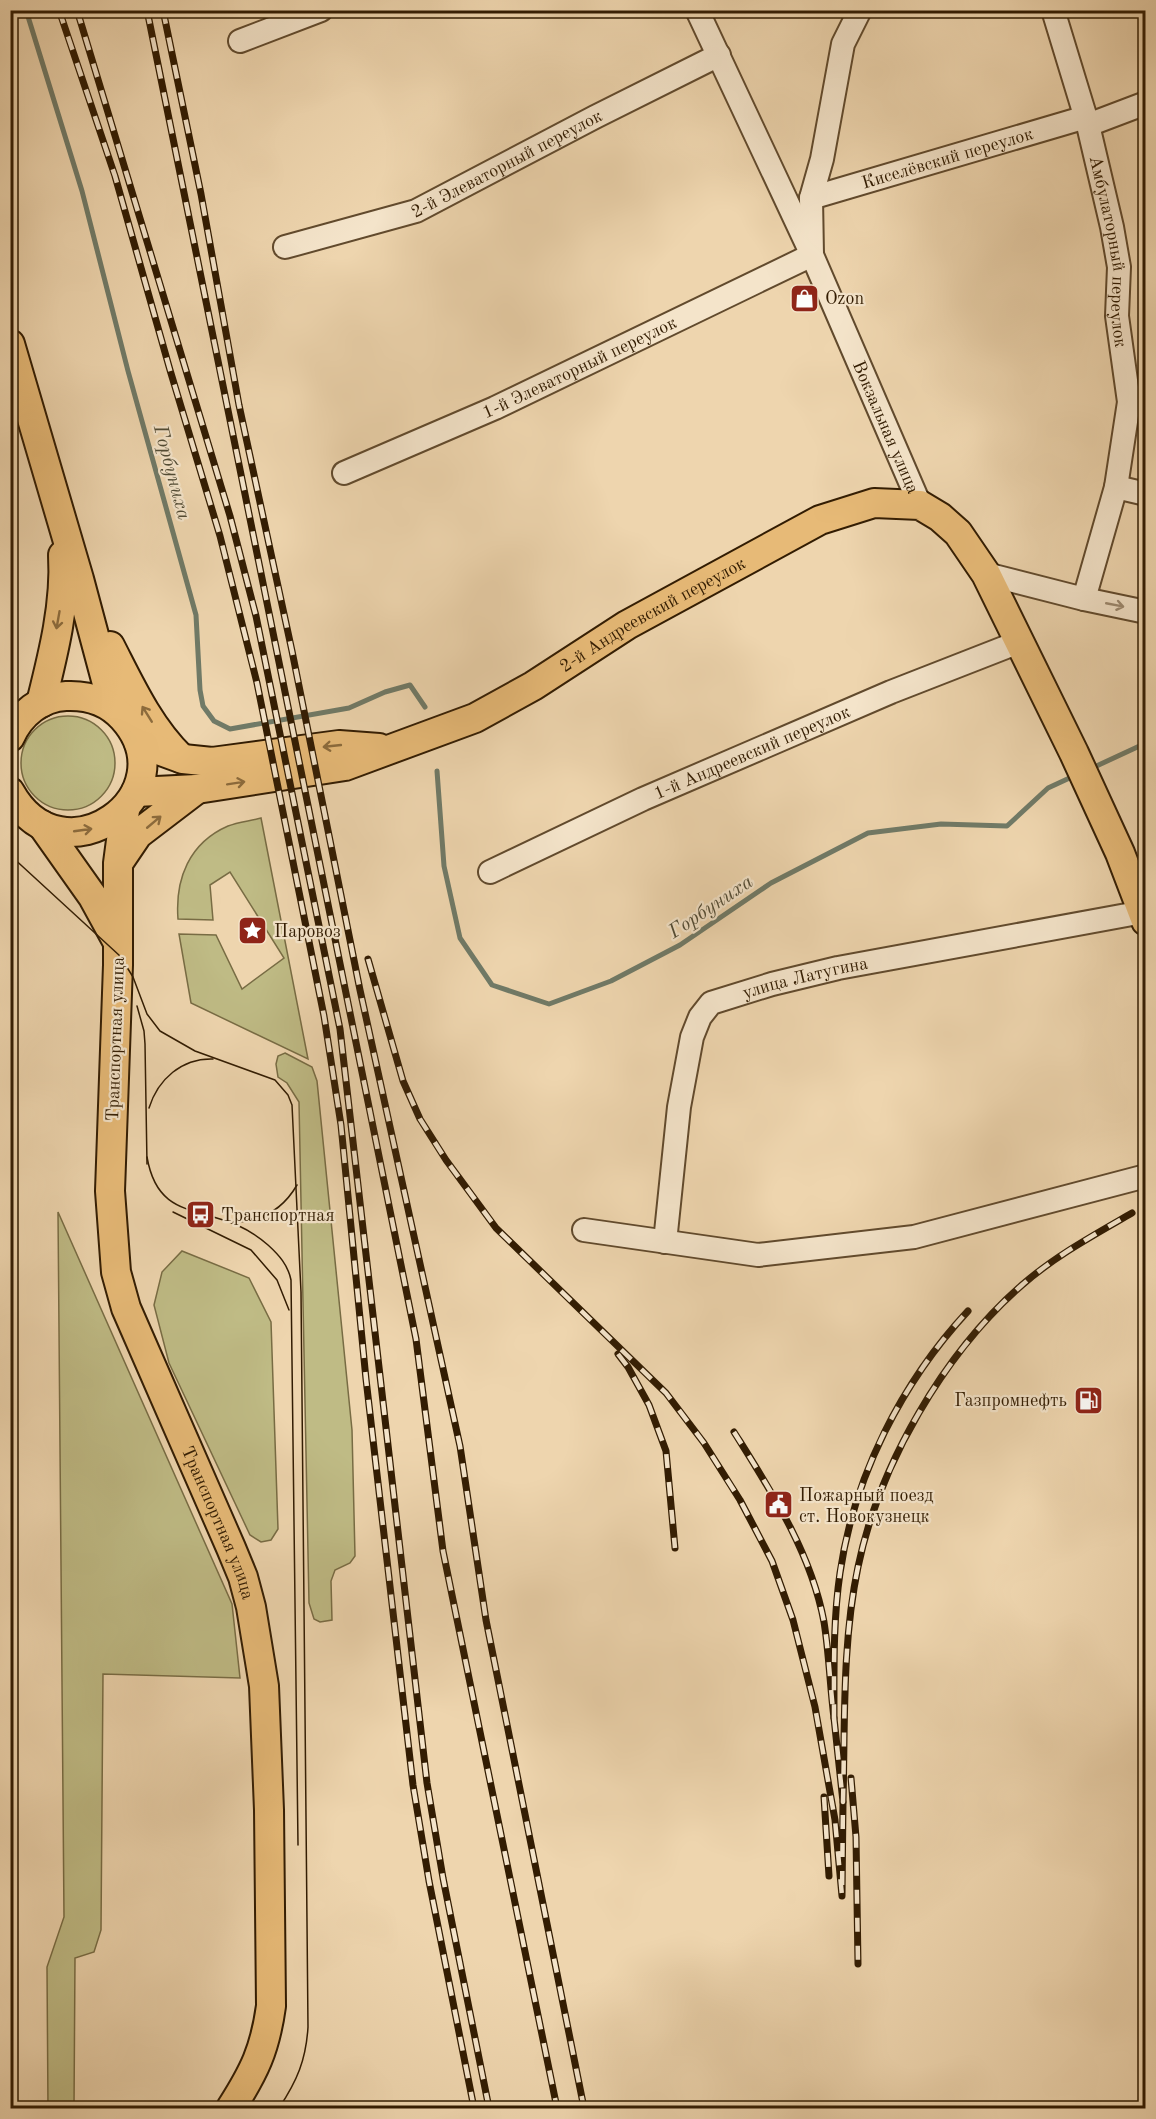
<svg xmlns="http://www.w3.org/2000/svg" width="1156" height="2119" viewBox="0 0 1156 2119" font-family="'Old Standard TT',serif">
	<style>
		.green { fill: #bfbb85; stroke: #786c44; stroke-width: 1.5 }
		.lines { fill: none; stroke-linecap: round; stroke-linejoin: round }
		.stream { stroke: #707a67; stroke-width: 5 }
		.minor-casing { stroke: #614a2d; stroke-width: 26 }
		.major-casing { stroke: #321c02; stroke-width: 32 }
		.minor { stroke: #f4e4ca; stroke-width: 22 }
		.major { stroke: #e7ba77; stroke-width: 28 }
		.tram { stroke: #321c02; stroke-width: 1.5 }
		.rail-casing { stroke: #321c02; stroke-width: 7 }
		.rail { stroke: #f4e4ca; stroke-width: 4.5; stroke-dasharray: 14; stroke-linecap: butt }
		.oneway { stroke: #9d8a70 }
		.oneway2 { stroke: #8c6b3c }
		.labels { text-anchor: middle; stroke-width: 4.5; stroke-linejoin: round; paint-order: stroke }
		.street-label { font-size: 18px; fill: #321c02; stroke: #f4e4ca }
		.poi-label { font-size: 18px; fill: #321c02; stroke: #f4e4ca; text-anchor: start }
		.water-label { font-size: 20px; font-style: italic; fill: #514b35; stroke: #f4e4ca }
	</style>
	<rect width="100%" height="100%" fill="#eed5ae"/>
	<filter id="stains"><feTurbulence type="fractalNoise" baseFrequency=".00333" numOctaves="4"/><feColorMatrix values="0 0 0 0 .2 0 0 0 0 .09 0 0 0 0 .02 0 0 0 .5 -.17"/></filter>
	<radialGradient id="worn" r=".72"><stop offset=".6" stop-color="#630" stop-opacity="0"/><stop offset="1" stop-color="#630" stop-opacity=".3"/></radialGradient>
	<!-- green -->
	<g class="green">
		<circle cx="68" cy="763" r="47"/>
		<path d="M261,818l47,241 -117,-56 -12,-69 37,1 26,54 42,-31 -54,-86 -20,13 3,35 -35,-1c-3,-40 11,-76 50,-93 10,-4 22,-5 33,-8z"/>
		<path d="M285,1053l27,14 5,14 35,349 3,126 -5,7 -15,7 -4,11 1,39 -12,2 -6,-3 -5,-16 -10,-501 -12,-19 -9,-6 -2,-13 2,-8z"/>
		<path d="M58,1212l174,392 8,74 -137,-4 -2,256 -7,22 -19,6 -1,150h-26l-1,-141 17,-50z"/>
		<path d="M182,1251l67,27 22,44 7,207 -7,11 -10,2 -11,-7 -81,-172 -15,-58 8,-33z"/>
	</g>
	<g class="lines">
		<!-- stream -->
		<g class="stream">
			<path d="M26,10l56,181 46,180 68,244 4,75 3,16 11,15 16,8 119,-21 36,-16 25,-7 15,22"/>
			<path d="M1090,769l56,-26"/>
			<path d="M437,771l7,95 16,72 32,47 57,19 62,-23 69,-36 91,-62 97,-50 73,-9 66,2 41,-38 28,-13"/>
		</g>
		<defs>
			<g id="minor">
				<path id="s1" d="M697,10l115,245 108,250"/>
				<path id="s2" d="M1053,10l35,115 24,102 7,40 -2,49 12,86 -13,85 -32,112"/>
				<path d="M240,41l81,-31"/>
				<path d="M1088,125l58,-22"/>
				<path id="s3" d="M811,198l275,-81"/>
				<path id="s4" d="M285,247l131,-36 179,-94 124,-62"/>
				<path id="s5" d="M344,473l151,-65 317,-153 -1,-57 11,-39 21,-115 17,-34"/>
				<path d="M1116,487l30,7"/>
				<path d="M986,574l98,25 62,13"/>
				<path id="s6" d="M490,872l153,-73 248,-107 128,-50"/>
				<path d="M584,1230l174,25 156,-18 232,-61"/>
				<path id="s7" d="M665,1242l14,-135 13,-70 8,-20 11,-14 61,-19 66,-16 305,-56"/>
			</g>
			<g id="major">
				<path d="M10,344l69,235 27,101 11,30"/>
				<path d="M110,646c20,39 39,81 71,112"/>
				<path d="M41,703c12,-48 25,-99 22,-148"/>
				<path d="M10,737c10,-23 31,-40 56,-41 22,-1 42,5 57,22 68,75 -60,169 -113,74"/>
				<path d="M139,743l44,16 29,3 127,-17 40,3"/>
				<path id="s8" d="M136,792l61,-3 148,-23 130,-48 58,-32 94,-61 193,-105 54,-17 46,2 20,12 18,16 28,41 88,179 46,100 26,68"/>
				<path id="s9" d="M125,810l-7,53v102l-8,226 6,81 10,36 105,240 12,29 8,30 13,79 5,124 2,196c-6,44 -17,66 -40,102"/>
				<path d="M42,825l51,72 23,42"/>
				<path d="M119,862l19,-28 59,-45"/>
			</g>
		</defs>
		<!-- minor casing -->
		<use href="#minor" class="minor-casing"/>
		<!-- major casing -->
		<use href="#major" class="major-casing"/>
		<!-- minor -->
		<use href="#minor" class="minor"/>
		<!-- major -->
		<use href="#major" class="major"/>
		<!-- tram -->
		<g class="tram">
			<path d="M10,855l110,101 13,21 14,37 13,17 35,20 80,29 13,15 4,10 9,187 7,735c-2,33 -11,54 -29,81"/>
			<path d="M137,1006l7,25 1,13 2,120"/>
			<path d="M149,1108c9,-29 33,-50 64,-49"/>
			<path d="M147,1157c10,58 47,50 90,68 11,5 22,12 31,20 11,10 20,20 23,35l7,565"/>
			<path d="M173,1212l78,38 26,30 12,30"/>
			<path d="M233,1222c29,0 50,-13 64,-37"/>
		</g>
		<defs>
			<g id="rail">
				<path d="M59,10l56,166 55,194 50,166 37,147 67,333 17,109 25,254 47,406 16,96 45,227"/>
				<path d="M77,10l153,506 26,100 84,413 87,754 16,95 46,230"/>
				<path d="M147,10l269,1329 27,212 114,557"/>
				<path d="M163,10l38,184 38,211 53,246 68,339 100,456 26,174 98,488"/>
				<path d="M368,959l35,122 17,38 26,41 50,68 170,165 38,50 36,57 32,61 21,59 22,87 20,113 7,76 1,-94"/>
				<path d="M618,1354l10,13 21,38 17,46 9,97"/>
				<path d="M734,1432c37,59 77,120 90,190 5,31 6,64 10,96 0,-48 -1,-97 6,-145 14,-97 62,-191 128,-262"/>
				<path d="M834,1718l9,84c2,-78 -1,-159 15,-235 21,-102 86,-214 164,-282 33,-29 72,-50 110,-72"/>
				<path d="M851,1778l5,59 2,127"/>
				<path d="M824,1797l5,79"/>
			</g>
		</defs>
		<!-- rail casing -->
		<use href="#rail" class="rail-casing"/>
		<!-- rail -->
		<use href="#rail" class="rail"/>
	</g>
	<!-- one-way arrows -->
	<defs><path id="oneway-shaft" d="M-6 0H5M1.5-3L5.5 0L1.5 3" fill="none" stroke-width="1.6" stroke-linecap="round" stroke-linejoin="round" transform="scale(1.5)"/></defs>
	<use class="oneway" href="#oneway-shaft" transform="translate(1115 605) rotate(11)"/>
	<g class="oneway2">
		<use href="#oneway-shaft" transform="translate(58 620) rotate(100)"/>
		<use href="#oneway-shaft" transform="translate(147 714) rotate(-122)"/>
		<use href="#oneway-shaft" transform="translate(332 746) rotate(174)"/>
		<use href="#oneway-shaft" transform="translate(236 783) rotate(-9)"/>
		<use href="#oneway-shaft" transform="translate(154 822) rotate(-40)"/>
		<use href="#oneway-shaft" transform="translate(83 830) rotate(-8)"/>
	</g>
	<!-- icons -->
	<defs>
		<symbol id="shop-square" viewBox="-11 -11 22 22"><rect x="-9" y="-9" width="18" height="18" rx="4" fill="#8f2418" stroke="#f4e4ca"/><path d="M-5-2.5h2.3a2.7 3.5 0 0 1 5.4 0H5L5.5 6h-11ZM-1.5-2.5h3a1.5 2.3 0 0 0-3 0Z" fill="#fff"/></symbol>
		<symbol id="sight-square" viewBox="-11 -11 22 22"><rect x="-9" y="-9" width="18" height="18" rx="4" fill="#8f2418" stroke="#f4e4ca"/><path d="M0-6L1.8-2.2L6-1.7L2.9 1.2L3.7 5.4L0 3.3L-3.7 5.4L-2.9 1.2L-6-1.7L-1.8-2.2Z" fill="#fff"/></symbol>
		<symbol id="bus-square" viewBox="-11 -11 22 22"><rect x="-9" y="-9" width="18" height="18" rx="4" fill="#8f2418" stroke="#f4e4ca"/><path d="M-5-6H5V4H4V6H2V4H-2V6H-4V4H-5ZM-3.5-4V0h7V-4ZM-3.5 1.2v1.5H-2V1.2ZM2 1.2v1.5H3.5V1.2Z" fill="#fff"/></symbol>
		<symbol id="fuel-square" viewBox="-11 -11 22 22"><rect x="-9" y="-9" width="18" height="18" rx="4" fill="#8f2418" stroke="#f4e4ca"/><path d="M-5.5-6h7V0h2V4h1.3V-2.5L3-4.5l.8-.8L6-3V5H2.5V1h-1V6h-7ZM-4.2-4.7v3.2H.2V-4.7Z" fill="#fff"/></symbol>
		<symbol id="civic-square" viewBox="-11 -11 22 22"><rect x="-9" y="-9" width="18" height="18" rx="4" fill="#8f2418" stroke="#f4e4ca"/><path d="M-.6-6.5H3V-4.5H.6V-3L4-1V1h2V6H-6V1h2V-1L-.6-3ZM-1.2 2.5V6h2.4V2.5Z" fill="#fff"/></symbol>
	</defs>
	<g fill-rule="evenodd">
		<use href="#shop-square" x="788" y="282" width="33" height="33"/>
		<use href="#sight-square" x="236" y="914" width="33" height="33"/>
		<use href="#bus-square" x="184" y="1198" width="33" height="33"/>
		<use href="#fuel-square" x="1072" y="1384" width="33" height="33"/>
		<use href="#civic-square" x="762" y="1488" width="33" height="33"/>
	</g>
	<g class="labels">
		<!-- street labels -->
		<g class="street-label">
			<text dy="6" stroke="none"><textPath href="#s3" startOffset="142">Киселёвский переулок</textPath></text>
			<text dy="6" stroke="none"><textPath href="#s4" startOffset="238">2-й Элеваторный переулок</textPath></text>
			<text dy="6" stroke="none"><textPath href="#s2" startOffset="249">Амбулаторный переулок</textPath></text>
			<text dy="6" stroke="none"><textPath href="#s5" startOffset="258">1-й Элеваторный переулок</textPath></text>
			<text dy="6" stroke="none"><textPath href="#s1" startOffset="458">Вокзальная улица</textPath></text>
			<text dy="6" stroke="none"><textPath href="#s8" startOffset="555">2-й Андреевский переулок</textPath></text>
			<text dy="6" stroke="none"><textPath href="#s6" startOffset="288">1-й Андреевский переулок</textPath></text>
			<text dy="6" stroke="none"><textPath href="#s7" startOffset="344">улица Латугина</textPath></text>
			<text transform="translate(115 1039) rotate(-88)" y="6">Транспортная улица</text>
			<text dy="6" stroke="none"><textPath href="#s9" startOffset="734">Транспортная улица</textPath></text>
		</g>
		<!-- poi labels -->
		<g class="poi-label">
			<text x="825" y="304">Ozon</text>
			<text x="274" y="937">Паровоз</text>
			<text x="221" y="1221">Транспортная</text>
			<text x="1067" y="1406" text-anchor="end">Газпромнефть</text>
			<text x="799" y="1501">Пожарный поезд<tspan x="799" dy="21">ст. Новокузнецк</tspan></text>
		</g>
		<!-- water labels -->
		<g class="water-label">
			<text transform="translate(173 472) rotate(75)" y="7">Горбуниха</text>
			<text transform="translate(710 906) rotate(-34)" y="7">Горбуниха</text>
		</g>
	</g>
	<!-- margin -->
	<rect width="1156" height="2119" fill="none" stroke="#eed5ae" stroke-width="36"/>
	<rect x="12" y="12" width="1132" height="2095" fill="none" stroke="#321c02" stroke-width="3"/>
	<rect x="18" y="18" width="1120" height="2083" fill="none" stroke="#321c02" stroke-width="1.5"/>
	<rect width="100%" height="100%" filter="url(#stains)"/>
	<rect width="100%" height="100%" fill="url(#worn)"/>
</svg>
